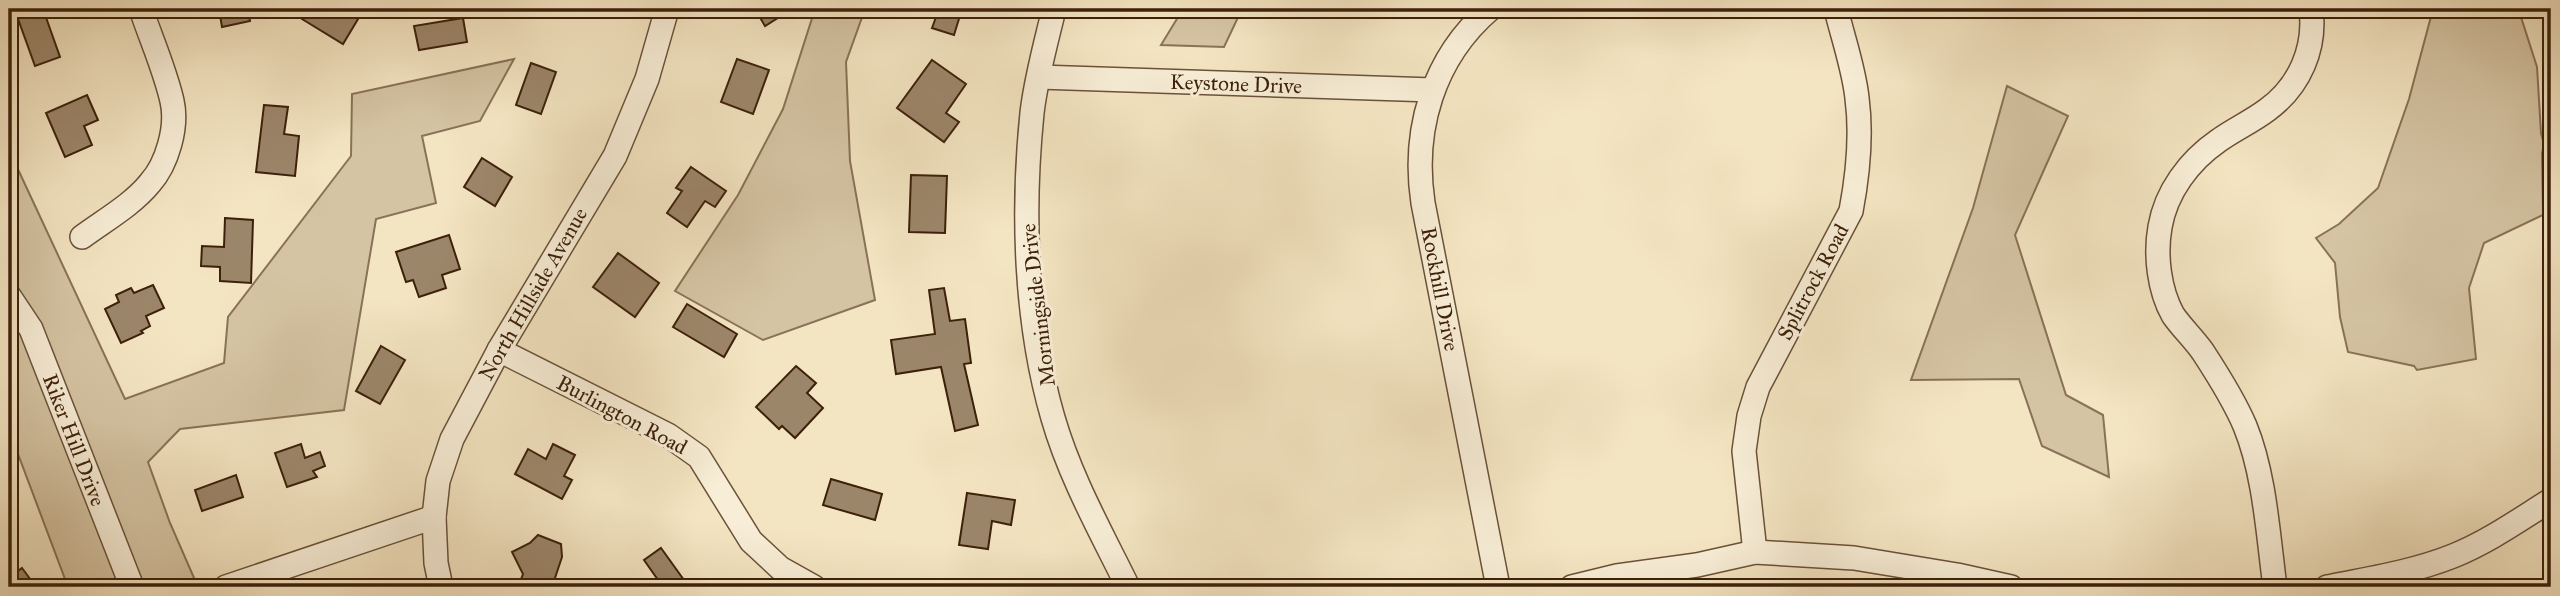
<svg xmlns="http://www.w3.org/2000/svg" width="2560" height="596" viewBox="0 0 2560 596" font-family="'IM FELL Great Primer',serif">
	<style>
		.green { fill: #d5c4a3; stroke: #897257; stroke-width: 2 }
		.building { fill: #9c866a; stroke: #3d200b; stroke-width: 2 }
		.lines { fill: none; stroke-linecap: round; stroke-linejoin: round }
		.minor-casing { stroke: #6b5139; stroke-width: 26 }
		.minor { stroke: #f8eed7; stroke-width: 23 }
		.labels { text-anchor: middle; stroke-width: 6; stroke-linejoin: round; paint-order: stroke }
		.street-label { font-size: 21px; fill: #3d200b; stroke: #f8eed7 }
	</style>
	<rect width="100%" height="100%" fill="#f4e5c2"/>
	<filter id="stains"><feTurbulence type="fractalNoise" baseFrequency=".00286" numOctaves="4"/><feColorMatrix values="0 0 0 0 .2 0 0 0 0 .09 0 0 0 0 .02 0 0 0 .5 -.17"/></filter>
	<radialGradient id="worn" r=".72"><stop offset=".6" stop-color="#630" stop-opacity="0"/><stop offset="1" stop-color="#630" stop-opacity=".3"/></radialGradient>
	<!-- green -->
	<g class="green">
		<path d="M815,9h50l-19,53 4,99 25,139 -112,40 -88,-49 63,-96 45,-86z"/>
		<path d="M1183,9h59l-18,38 -63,-2z"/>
		<path d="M2433,9h92l-4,8 16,50 4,66 3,11 -2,9 1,62 -59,28 -15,45 7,71 -59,11 -3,-4 -66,-14 -8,-35 -5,-54 -19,-25 23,-14 39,-36 31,-89z"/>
		<path d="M514,59l-34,62 -58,15 14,67 -60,16 -32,191 -164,19 -32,33 22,61 28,64h-130l-59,-157v-280l116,249 99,-36 4,-46 123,-161 1,-62z"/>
		<path d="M2007,86l61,30 -53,119 51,160 37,20 6,62 -67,-31 -23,-67 -108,1 62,-172z"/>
	</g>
	<!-- building -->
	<g class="building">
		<path d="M37,9h6l17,48 -25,9 -18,-50z"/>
		<path d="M219,9h29l2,12 -28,6z"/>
		<path d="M308,9h56l-21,35 -41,-25z"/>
		<path d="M755,9h37l-27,17z"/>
		<path d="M939,9h23l-8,26 -22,-7z"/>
		<path d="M463,18l4,24 -48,8 -5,-24z"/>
		<path d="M737,59l32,11 -16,44 -32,-12z"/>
		<path d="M932,60l34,24 -20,29 13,9 -15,20 -47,-34z"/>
		<path d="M531,63l25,9 -15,42 -25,-9z"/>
		<path d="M87,95l11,25 -14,6 8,19 -27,12 -19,-44z"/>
		<path d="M264,105l24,2 -4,27 15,2 -4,40 -39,-4z"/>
		<path d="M482,158l30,19 -17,29 -31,-19z"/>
		<path d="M691,167l35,24 -11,16 -10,-6 -18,26 -20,-14 15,-22 -6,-3z"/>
		<path d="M911,175l36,1 -2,57 -36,-1z"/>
		<path d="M225,218l28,2 -2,63 -31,-2v-14l-19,-1 1,-20 22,1z"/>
		<path d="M449,235l11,34 -18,6 4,13 -27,9 -6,-17 -7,2 -10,-30z"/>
		<path d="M618,253l41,30 -24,34 -42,-30z"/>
		<path d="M153,285l11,23 -18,8 4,10 -9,5 2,2 -22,10 -16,-34 14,-7 -3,-7 15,-7 3,5z"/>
		<path d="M944,288l6,33 15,-2 6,44 -7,1 14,61 -23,6 -14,-64 -45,7 -5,-34 44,-6 -6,-44z"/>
		<path d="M687,304l50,30 -13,23 -51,-30z"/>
		<path d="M381,346l24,14 -25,44 -24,-13z"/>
		<path d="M796,366l20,17 -9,10 16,15 -28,30 -13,-12 -3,3 -23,-22z"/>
		<path d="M301,444l4,14 15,-6 5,14 -12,5 4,6 -30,10 -12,-34z"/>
		<path d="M553,444l22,11 -11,21 8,4 -10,19 -47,-25 13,-25 18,10z"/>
		<path d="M236,475l7,22 -41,14 -7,-21z"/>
		<path d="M831,479l51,15 -7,26 -52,-15z"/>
		<path d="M967,493l48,7 -4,25 -19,-4 -4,28 -29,-4z"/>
		<path d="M538,535l23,9 1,13 -10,30h-34l5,-13 -11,-22 18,-9z"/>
		<path d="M661,548l28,39h-26l-19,-27z"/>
		<path d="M22,568l14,19h-27v-9z"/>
	</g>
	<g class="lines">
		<defs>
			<g id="minor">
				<path d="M1054,9c-8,34 -18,69 -22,104 -10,98 -7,209 21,305 17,59 48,114 75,169"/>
				<path d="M1490,9c-57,49 -78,121 -67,194l75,384"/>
				<path d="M1039,77l394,13"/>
				<path d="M82,237c23,-17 50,-32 68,-54 17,-19 28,-56 22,-82 -7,-31 -21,-62 -31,-92"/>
				<path d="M9,296l22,33 101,258"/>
				<path d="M499,350l169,85 31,22 52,84 29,27 34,19"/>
				<path d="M1755,552l-11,-101 5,-35 9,-29 93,-176c7,-37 11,-75 6,-113 -3,-29 -14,-60 -21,-89"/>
				<path d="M226,587l208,-70"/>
				<path d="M441,587l-5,-24 -2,-46 4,-36 14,-42 47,-89 116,-194 32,-77 20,-70"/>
				<path d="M1572,587l45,-11 80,-11 58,-13 99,6 103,17 54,12"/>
				<path d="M2275,587c-7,-52 -10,-112 -30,-161 -11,-26 -27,-51 -42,-74 -9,-13 -21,-24 -30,-37 -14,-25 -18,-60 -13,-88 6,-35 29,-66 58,-86 15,-11 33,-19 49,-31 33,-24 49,-62 44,-101"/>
				<path d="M2327,587c41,-8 86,-15 126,-31 35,-14 66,-36 98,-56"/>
			</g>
		</defs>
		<!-- minor casing -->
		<use href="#minor" class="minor-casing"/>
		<!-- minor -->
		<use href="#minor" class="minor"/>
	</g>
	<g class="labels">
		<!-- street labels -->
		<g class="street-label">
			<text transform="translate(1236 84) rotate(2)" y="7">Keystone Drive</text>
			<text transform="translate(1813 282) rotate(-62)" y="7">Splitrock Road</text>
			<text transform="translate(1440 289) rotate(79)" y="7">Rockhill Drive</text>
			<text transform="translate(533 294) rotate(-60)" y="7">North Hillside Avenue</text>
			<text transform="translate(1038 305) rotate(-97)" y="7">Morningside Drive</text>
			<text transform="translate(622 415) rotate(28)" y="7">Burlington Road</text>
			<text transform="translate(74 440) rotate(69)" y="7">Riker Hill Drive</text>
		</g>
	</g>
	<!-- margin -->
	<rect width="2560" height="596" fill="none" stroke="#f4e5c2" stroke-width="35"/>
	<rect x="10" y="10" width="2539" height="575" fill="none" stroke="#3d200b" stroke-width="3.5"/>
	<rect x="18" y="18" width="2525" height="561" fill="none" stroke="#3d200b" stroke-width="2"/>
	<rect width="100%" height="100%" filter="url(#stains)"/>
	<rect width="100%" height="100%" fill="url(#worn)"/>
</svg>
